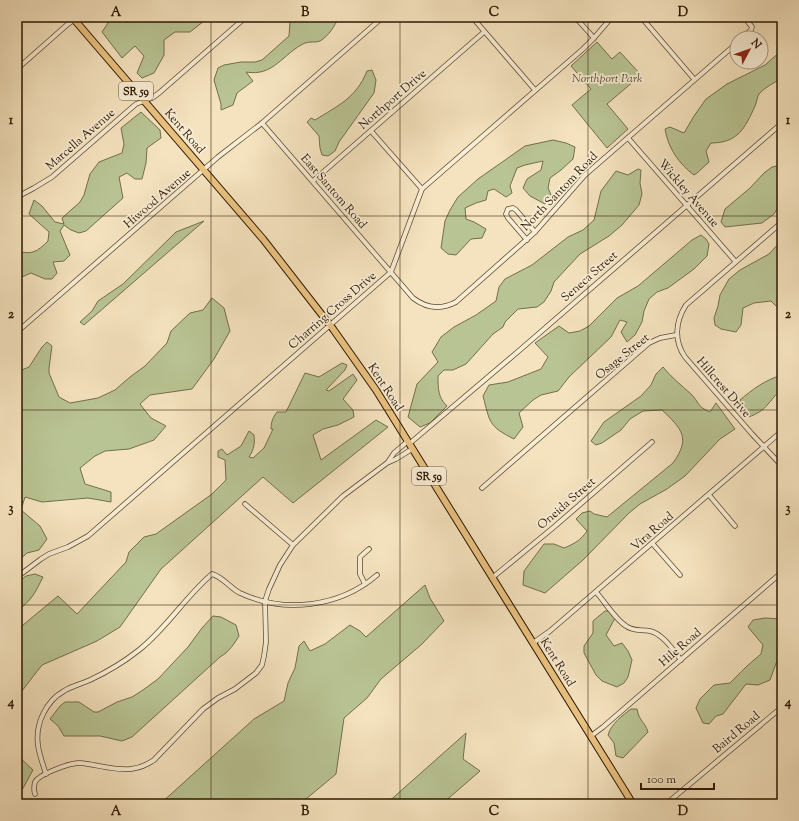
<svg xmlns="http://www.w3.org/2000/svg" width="799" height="821" viewBox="0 0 799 821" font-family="'Sorts Mill Goudy',serif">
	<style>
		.green { fill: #b9c494; stroke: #736e4b }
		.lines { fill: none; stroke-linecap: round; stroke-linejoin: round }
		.minor-casing { stroke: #5f4a31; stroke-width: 5.5 }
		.primary-casing { stroke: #2d1702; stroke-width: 8 }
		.minor { stroke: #f8edd5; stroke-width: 4 }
		.primary { stroke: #eac280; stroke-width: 6 }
		.grid { fill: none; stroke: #2d1702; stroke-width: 1; stroke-opacity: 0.55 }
		.labels { text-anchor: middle; stroke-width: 3.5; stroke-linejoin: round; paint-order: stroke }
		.shield { fill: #f8edd5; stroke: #6a5741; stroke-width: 1 }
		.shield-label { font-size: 11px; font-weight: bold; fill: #2d1702 }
		.park-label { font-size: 12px; font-style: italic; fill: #574b2e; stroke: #f8edd5 }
		.street-label { font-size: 12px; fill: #2d1702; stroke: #f8edd5 }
		.neatline { fill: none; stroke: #2d1702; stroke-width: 1.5 }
		.grid-label { font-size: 13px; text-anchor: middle; font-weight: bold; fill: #2d1702 }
	</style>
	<rect width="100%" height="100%" fill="#f5e3bf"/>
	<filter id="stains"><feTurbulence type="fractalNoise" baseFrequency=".005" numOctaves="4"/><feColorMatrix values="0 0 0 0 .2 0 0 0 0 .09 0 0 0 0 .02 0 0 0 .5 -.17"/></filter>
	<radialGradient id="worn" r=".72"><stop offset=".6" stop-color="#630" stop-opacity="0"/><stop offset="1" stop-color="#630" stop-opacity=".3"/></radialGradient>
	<!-- green -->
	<g class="green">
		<path d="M112,17h39l1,3 9,-3h40l3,4 -14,11h-15l-11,8v15l-10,18 -12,5 -5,-5 7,-17 -9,-10 -13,12 -20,-26z"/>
		<path d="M299,17h40c-4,8 -10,19 -19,24 -4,2 -10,0 -15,2 -22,10 -31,34 -59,29l7,9 -16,12 -4,12 -12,5v-6l-7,-24 4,-12 6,-3 17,-3h14l7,-2 27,-24 1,-14z"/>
		<path d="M597,42l15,17 8,-7 21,23 -34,29 21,25 -21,19 -35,-43 19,-16 -20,-23z"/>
		<path d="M782,50v28c-8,5 -17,9 -23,16 -2,3 -2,8 -4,12 -10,22 -17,37 -44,37l-5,8 3,11 -12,11 -3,2c-15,-11 -26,-27 -29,-46l5,-2 14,6 10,-17 12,-17 21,-15 38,-19z"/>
		<path d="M372,70l4,10 -2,13 -35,49 -4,9 -7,5 -6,-1 -2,-7 -1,-12 -12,-14 4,-4 4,2c24,-15 41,-22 52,-49z"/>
		<path d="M141,112l19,18 1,8 -14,10 -1,15 -4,16h-7l-8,-6 -8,4 4,21 -37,33 -7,2 -8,-3 -7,-5 -4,6 10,24 -6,6 -11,1 4,11 -5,6h-7l-14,-6 -14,6v-28c15,4 20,1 31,-10l1,-9 -20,-18 5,-14 8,6 13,16 9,2 -2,-6 18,-16 4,-7 6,-21 9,-12 23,-9 2,-9 -3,-16z"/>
		<path d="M553,140l13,3 9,4 -2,12 -12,11 -11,8 -2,10 4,9 -7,7 -15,-8 -7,-8 4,-9 14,-9 2,-9 -18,4 -8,3 -7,18 2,7 -6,4 -12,-8 -6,2 -2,9 -10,3 -11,5 1,11 8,3 12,7 -4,9 -11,1 -15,16 -8,-1 -7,-6 4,-27 5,-11 8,-13 20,-18 47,-33z"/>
		<path d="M782,165v36l-8,13 -12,9 -37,4 -4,-5 4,-13 25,-21 14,-15 8,-6z"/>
		<path d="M638,169l3,1 -1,13 2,11 -3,11 -17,20 -13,11 -29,18 -26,28 -3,9 -7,11 -7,5 -19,2 -13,13 -2,5 -10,7 -27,30 -13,6h-9l-6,6c0,12 0,22 9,30l-17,17 -10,4 -12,-10 9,-33 21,-22 -6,-10 9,-15 13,-10 22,-12 20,-14 3,-14 6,-8 27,-14 36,-28 15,-7 11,-10 7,-29 15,-20 12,4z"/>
		<path d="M204,221l-120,104 -4,-3 12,-11 6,-10 25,-17 53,-52z"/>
		<path d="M701,235l5,4 3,5 -2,12 -13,13 -26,19 -11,4 -8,7 -5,12 -2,11 -7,13 -8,7 -6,-10 6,-10 -7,-2 -9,17 -42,40 -11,14 -17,4 -8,5 -14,13 4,14 -9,12c-26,-13 -24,-17 -31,-43l6,-11 19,-3 33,-13 7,-12 -13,-14 24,-17 10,7 11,-2 9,-5 28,-28 21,-12 54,-46z"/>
		<path d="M782,240v63l-6,3 -5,-5 -17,2 -11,5 -2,17 -5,7 -15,-3 -6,-4 -1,-7 4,-12 2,-11 9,-16 11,-9 29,-16z"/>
		<path d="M212,298l12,10 6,23 -16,28 -22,30 -42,6 -10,9 11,14 15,8 -12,14 -25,9 -24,2 -10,5 -15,12 5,16 26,8v10l-23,-4 -46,4 -17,-5 -4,13 19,16 7,13 -8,11 -12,3 -10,9v-190l12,-5 13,-20 5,-5 5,4 -3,22v5l10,24 11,6 28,-5 17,-8 15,-13 15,-11 22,-23 4,-12 19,-18 13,-3z"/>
		<path d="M342,363l5,2 -2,5 -19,20 3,1 24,-17 4,6 -14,19 10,11 1,7 -16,8 -15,4 -10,6 8,25 55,-40 12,7 -95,76 -30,-26 -102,92 -41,58 -23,14 -55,24 -24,31 -1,10v-76l41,-34 19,18 49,-52 3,-10 15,-15 12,-3 56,-40 14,-14 -1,-20 -7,-3v-6l4,-2 5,6 14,-9 8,-15 5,4c1,9 0,14 -5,22l4,1 11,-10 9,-19h-2c0,-7 2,-12 6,-17h9l19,-39 14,4z"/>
		<path d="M663,367c8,10 18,18 28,27 9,9 5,12 19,18l6,-9 19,26 -15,10 -35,37 -18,13 -27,15 -11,9 -46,47 -38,33 -22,-8 1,-14 20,-27h10l10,4c10,-4 17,-8 23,-17l-11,-12 6,-6 8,-2 4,3 13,3 66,-54c18,-25 9,-34 -11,-53l-19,1 -13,8 -9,11 -19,13 -6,2 -5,-4 13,-19 37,-26 10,-11 5,-11z"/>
		<path d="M782,375v15c-7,4 -8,8 -14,14 -5,7 -12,10 -19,13l-9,-17c13,-11 25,-20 42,-25z"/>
		<path d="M35,574l8,3c-8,16 -11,23 -26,34v-28l9,-7z"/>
		<path d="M425,585l5,13 14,23 -22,23 -41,35 -14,19 -23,20 -8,56 -36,30h-140l94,-85 30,-18 4,-18 7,-15 4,-22 5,-5 6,10 15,-7 25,-19 10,6 6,6z"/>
		<path d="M605,611h5l5,7 -9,17 8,11 8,-3 6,8 4,9 -4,17 -4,6 -7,4 -15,-6 -6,-6 -12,-22v-7l9,-13v-12z"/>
		<path d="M213,616l8,1 15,8 3,11c-5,8 -10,16 -19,21l-88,80 -10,4 -22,-5h-36l-6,-10 -8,-7 10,-13 5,-4h14l15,10h4l19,-10 15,-5 11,-7 15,-11 30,-32 14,-19z"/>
		<path d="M765,618l17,1v37l-4,2 -8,22 -12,5 -12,-1 -23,30 -7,2 -7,8 -6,-1 -7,-15 4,-9 14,-14 16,-2 17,-17 14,-12 2,-9 -15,-18 5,-7z"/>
		<path d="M631,709h6c2,12 8,13 11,23l-25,26 -7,-2 -2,-13 -6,-8c3,-11 15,-20 23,-26z"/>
		<path d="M466,733l-3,26 17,12 -38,33h-56z"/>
		<path d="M17,755l16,15 -16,29z"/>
	</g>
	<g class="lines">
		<defs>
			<g id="minor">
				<path d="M472,17l63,73"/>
				<path d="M575,17l19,21"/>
				<path d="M641,17l53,62"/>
				<path d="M742,38l9,-8 1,-3 -8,-10"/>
				<path d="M17,69l51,-45 10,-7"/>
				<path d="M262,123l151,175c13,10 28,12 43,4l79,-70 50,-57 152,-132"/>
				<path d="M371,131l51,58"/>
				<path d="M628,138l107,123"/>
				<path d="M313,181l171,-149"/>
				<path d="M17,197l17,-9 18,-11 84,-73 16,-6 7,-5 87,-76"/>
				<path d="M782,222l-96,83c-11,17 -12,36 -1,52l67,77 30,32"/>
				<path d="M527,240l-19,-22 -2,-4 2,-5 5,-1 3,2 19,22"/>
				<path d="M17,332l201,-175 44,-34 121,-106"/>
				<path d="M409,444l112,-95 261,-226"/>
				<path d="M388,462l6,-9 14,-12"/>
				<path d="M482,488l167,-145 11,-5 16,-3"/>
				<path d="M709,495l26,31"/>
				<path d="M245,504l48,41"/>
				<path d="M652,543l28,32"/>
				<path d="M17,577l24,-18 8,-5 19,-7 20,-11 303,-264 31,-83 161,-140 11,-11 18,-21"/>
				<path d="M492,578l62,-51 98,-85"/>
				<path d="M365,584l-5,-10v-17l9,-8"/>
				<path d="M596,592c9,10 19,27 30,34 8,6 16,3 24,5 13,3 23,19 31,29"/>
				<path d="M533,643l17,-12 232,-200"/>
				<path d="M591,736l12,-9 179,-155"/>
				<path d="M46,774c-3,-9 -7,-20 -8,-29 -3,-21 8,-44 26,-54 8,-5 17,-7 26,-11 17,-8 34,-18 49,-30 28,-22 46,-53 73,-76 11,3 18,14 28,19 45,21 100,14 137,-18"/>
				<path d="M35,794c-1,-3 -1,-8 0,-12 4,-8 35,-19 44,-19 18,1 34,8 52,6 8,-1 16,-4 23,-9l49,-51 15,-11 17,-9 21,-16 6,-8 2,-9 2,-14 -1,-41 4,-12 11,-24 13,-20 50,-49 44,-33 9,-4 16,-10"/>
				<path d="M666,804l116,-97"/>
			</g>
			<path id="primary" d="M72,17l191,222 70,90 43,61 257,414"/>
		</defs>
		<!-- minor casing -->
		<use href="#minor" class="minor-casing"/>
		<!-- primary casing -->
		<use href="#primary" class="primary-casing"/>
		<!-- minor -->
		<use href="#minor" class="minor"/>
		<!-- primary -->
		<use href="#primary" class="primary"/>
	</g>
	<!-- grid -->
	<path class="grid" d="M211,17v787M400,17v787M588,17v787M17,216h765M17,410h765M17,605h765"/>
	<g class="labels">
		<!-- shield labels -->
		<g class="shield">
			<rect x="119" y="82" width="34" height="18" rx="3"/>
			<rect x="412" y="467" width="34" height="18" rx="3"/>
		</g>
		<g class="shield-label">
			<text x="136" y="95">SR 59</text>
			<text x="429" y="480">SR 59</text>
		</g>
		<!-- park labels -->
		<g class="park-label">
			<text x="607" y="82">Northport Park</text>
		</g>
		<!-- street labels -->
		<g class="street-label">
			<text transform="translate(392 99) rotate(-41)" y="4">Northport Drive</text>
			<text transform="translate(185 131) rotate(49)" y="4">Kent Road</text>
			<text transform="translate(80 139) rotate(-41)" y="4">Marcella Avenue</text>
			<text transform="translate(334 191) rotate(49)" y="4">East Santom Road</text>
			<text transform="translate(559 191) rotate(-46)" y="4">North Santom Road</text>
			<text transform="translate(689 193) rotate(49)" y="4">Wickley Avenue</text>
			<text transform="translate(157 198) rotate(-41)" y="4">Hiwood Avenue</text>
			<text transform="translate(589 276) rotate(-41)" y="4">Seneca Street</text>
			<text transform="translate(332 310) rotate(-41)" y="4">Charring Cross Drive</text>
			<text transform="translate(622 356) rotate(-39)" y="4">Osage Street</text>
			<text transform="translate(386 387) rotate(57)" y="4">Kent Road</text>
			<text transform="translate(724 387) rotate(49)" y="4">Hillcrest Drive</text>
			<text transform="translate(566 503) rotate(-41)" y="4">Oneida Street</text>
			<text transform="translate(652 531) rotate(-41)" y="4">Vira Road</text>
			<text transform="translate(680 647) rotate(-41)" y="4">Hile Road</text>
			<text transform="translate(558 662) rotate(58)" y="4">Kent Road</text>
			<text transform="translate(736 732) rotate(-40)" y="4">Baird Road</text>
		</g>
	</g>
	<!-- margin -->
	<rect width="799" height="821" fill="none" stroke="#f5e3bf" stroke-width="44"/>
	<!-- north arrow -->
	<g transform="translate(749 50) rotate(49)"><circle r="19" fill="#f8edd5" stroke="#a79781"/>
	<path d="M0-3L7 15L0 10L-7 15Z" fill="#8f2418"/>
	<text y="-6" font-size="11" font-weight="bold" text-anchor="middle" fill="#2d1702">N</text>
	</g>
	<!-- scale -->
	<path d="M641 783v6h73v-6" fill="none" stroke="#2d1702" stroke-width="2"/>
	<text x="647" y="783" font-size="12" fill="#2d1702" stroke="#f8edd5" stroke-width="3" paint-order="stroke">100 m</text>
	<rect x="22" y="22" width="755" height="777" class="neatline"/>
	<g class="grid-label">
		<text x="116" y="16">A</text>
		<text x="305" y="16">B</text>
		<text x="494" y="16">C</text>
		<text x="683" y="16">D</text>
		<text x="11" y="124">1</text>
		<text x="788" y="124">1</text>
		<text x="11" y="318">2</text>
		<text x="788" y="318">2</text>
		<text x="11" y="512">3</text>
		<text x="788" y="512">3</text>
		<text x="11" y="706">4</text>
		<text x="788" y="706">4</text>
		<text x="116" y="815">A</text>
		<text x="305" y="815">B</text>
		<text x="494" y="815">C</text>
		<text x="683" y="815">D</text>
	</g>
	<rect width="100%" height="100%" filter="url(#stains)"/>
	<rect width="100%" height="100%" fill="url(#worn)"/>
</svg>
